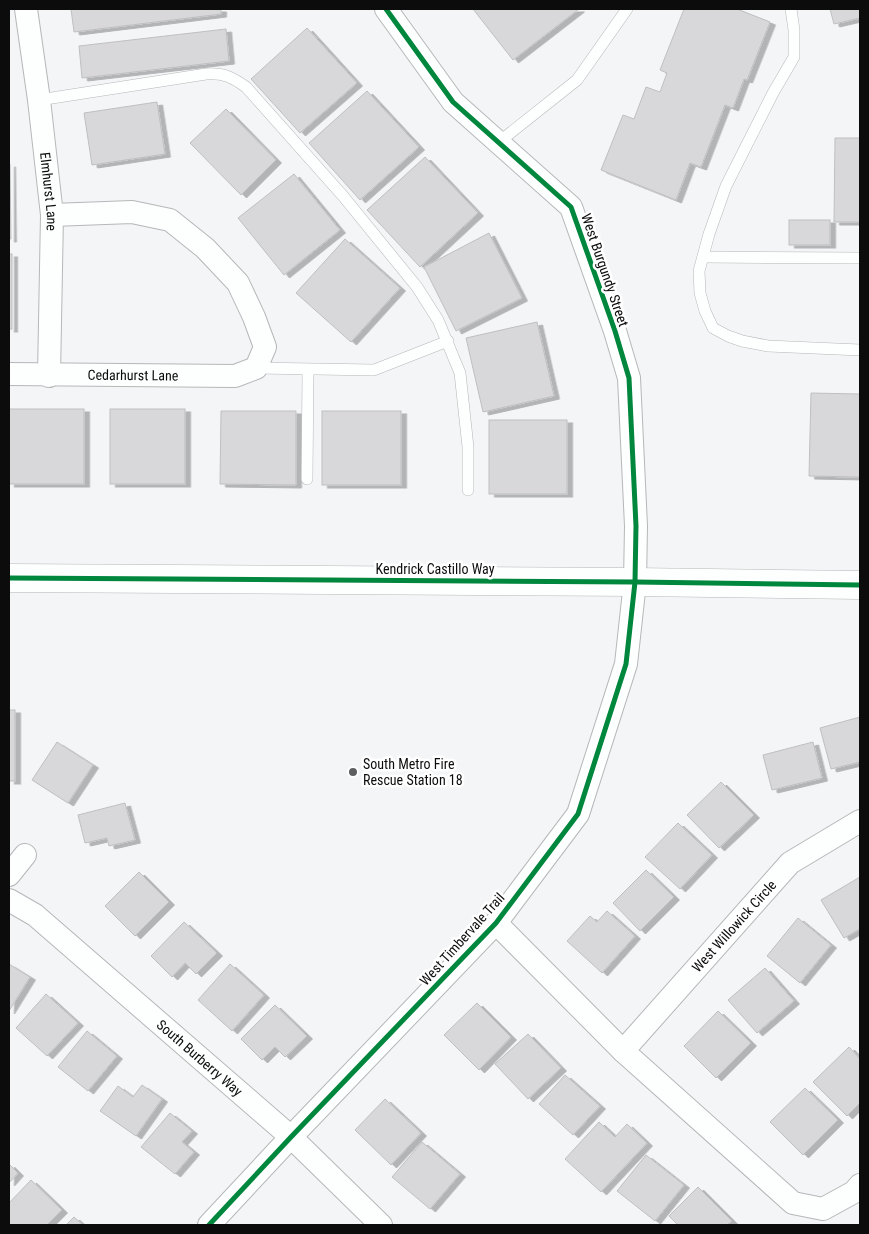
<svg xmlns="http://www.w3.org/2000/svg" width="869" height="1234" viewBox="0 0 869 1234" font-family="'Roboto Condensed',sans-serif">
	<style>
		.building { fill: #d8d8da; stroke: #bfbfc1; filter: url(#shadow) }
		.lines { fill: none; stroke-linecap: round; stroke-linejoin: round }
		.service-casing { stroke: #b6b7b9; stroke-width: 12 }
		.minor-casing { stroke: #b6b7b9; stroke-width: 24 }
		.secondary-casing { stroke: #b6b7b9; stroke-width: 29 }
		.service { stroke: #fdfefe; stroke-width: 11 }
		.minor { stroke: #fdfefe; stroke-width: 22 }
		.secondary { stroke: #fdfefe; stroke-width: 28 }
		.cycleway-casing { stroke: #fff; stroke-width: 8 }
		.cycleway { stroke: #00873e; stroke-width: 5 }
		.poi-dot { fill: #5d5e5f; stroke: #fff; stroke-width: 2 }
		.labels { text-anchor: middle; stroke-width: 5; stroke-linejoin: round; paint-order: stroke }
		.street-label { font-size: 14px; fill: #0c0c0d; stroke: #fff }
		.poi-label { font-size: 14px; fill: #0c0c0d; stroke: #fff; text-anchor: start }
	</style>
	<defs>
		<filter id="shadow"><feDropShadow dx="5.5" dy="3" stdDeviation="0" flood-color="#0004"/></filter>
	</defs>
	<rect width="100%" height="100%" fill="#f4f5f7"/>
	<!-- building -->
	<g class="building">
		<path d="M71,9h150v5l-147,18z"/>
		<path d="M473,9h106l-66,51z"/>
		<path d="M684,9h53l33,13 -23,58 -3,-1 -11,29 -8,-3 -24,62 -11,-4 -14,37 -75,-30 22,-55 11,4 12,-32 14,5 7,-19 -7,-3z"/>
		<path d="M830,9h30v9l-26,6z"/>
		<path d="M307,28l50,55 -57,50 -49,-54z"/>
		<path d="M226,29l3,32 -147,17 -3,-32z"/>
		<path d="M367,91l52,56 -59,53 -51,-57z"/>
		<path d="M157,102l8,52 -73,11 -8,-52z"/>
		<path d="M226,109l50,51 -35,35 -51,-52z"/>
		<path d="M835,138h25v84h-26z"/>
		<path d="M425,157l53,56 -58,54 -53,-57z"/>
		<path d="M9,164h1l1,75h-2z"/>
		<path d="M294,174l46,56 -56,45 -46,-57z"/>
		<rect x="789" y="220" width="41" height="25"/>
		<path d="M489,233l33,65 -66,33 -32,-64z"/>
		<path d="M345,239l55,49 -49,54 -55,-49z"/>
		<rect x="9" y="254" width="3" height="75"/>
		<path d="M537,322l17,74 -71,16 -17,-74z"/>
		<path d="M811,393l49,1v83l-51,-1z"/>
		<rect x="9" y="409" width="75" height="75"/>
		<rect x="110" y="409" width="75" height="75"/>
		<path d="M221,411h75v74l-76,-1z"/>
		<rect x="322" y="411" width="79" height="74"/>
		<rect x="489" y="420" width="78" height="74"/>
		<rect x="9" y="710" width="6" height="71"/>
		<path d="M860,717v45l-29,7 -11,-41z"/>
		<path d="M57,742l36,23 -25,38 -36,-23z"/>
		<path d="M813,742l9,36 -50,12 -9,-35z"/>
		<path d="M721,782l33,33 -35,33 -32,-33z"/>
		<path d="M125,803l10,37 -26,6 -2,-8 -22,5 -7,-28z"/>
		<path d="M678,823l34,32 -32,34 -35,-32z"/>
		<path d="M646,870l28,27 -34,34 -27,-28z"/>
		<path d="M139,872l30,30 -34,34 -30,-30z"/>
		<path d="M860,877v52l-16,9 -23,-38z"/>
		<path d="M607,911l28,25 -33,37 -35,-32 23,-25 7,6z"/>
		<path d="M798,918l33,27 -31,38 -33,-27z"/>
		<path d="M184,922l33,31 -21,21 -11,-11 -13,14 -21,-21z"/>
		<path d="M9,964l21,13 -21,34z"/>
		<path d="M230,964l34,31 -32,36 -34,-31z"/>
		<path d="M765,968l29,33 -37,32 -29,-33z"/>
		<path d="M46,994l32,29 -31,33 -31,-28z"/>
		<path d="M477,1003l34,34 -32,33 -35,-35z"/>
		<path d="M275,1005l32,31 -22,21 -10,-10 -13,13 -21,-21z"/>
		<path d="M718,1011l33,32 -35,35 -32,-32z"/>
		<path d="M87,1031l30,25 -29,35 -30,-24z"/>
		<path d="M528,1034l33,34 -33,31 -33,-35z"/>
		<path d="M849,1047l11,12v44l-13,13 -34,-34z"/>
		<path d="M565,1075l35,31 -27,29 -34,-31z"/>
		<path d="M142,1085l20,14 -26,37 -36,-25 18,-25 15,11z"/>
		<path d="M805,1088l33,32 -35,35 -33,-33z"/>
		<path d="M385,1099l36,34 -30,32 -36,-35z"/>
		<path d="M170,1113l22,18 -10,11 12,10 -19,22 -34,-27z"/>
		<path d="M599,1122l16,15 12,-13 20,19 -46,49 -36,-33z"/>
		<path d="M422,1142l38,32 -30,35 -38,-32z"/>
		<path d="M646,1155l38,30 -29,36 -38,-30z"/>
		<path d="M9,1164l9,9 -9,10z"/>
		<path d="M31,1180l31,30 -15,15h-38v-22z"/>
		<path d="M698,1187l34,34 -5,4h-49l-9,-9z"/>
		<path d="M74,1217l9,8h-17z"/>
	</g>
	<g class="lines">
		<defs>
			<g id="service">
				<path d="M791,9l3,21v27l-21,36 -47,93 -17,48 -10,37 1,22 5,18 8,17 15,8 14,5 26,5 92,4"/>
				<path d="M39,100l167,-26c18,-1 26,3 40,13l97,109 74,91 21,33 22,53 8,74v43"/>
				<path d="M499,142l78,-62 50,-71"/>
				<path d="M703,257l157,1"/>
				<path d="M256,368l118,2 74,-29"/>
				<path d="M307,479l1,-109"/>
			</g>
			<g id="minor">
				<path id="s1" d="M26,9l13,91 13,115 -3,161"/>
				<path id="s2" d="M9,374l226,2 21,-8 9,-21 -11,-30 -16,-34 -33,-35 -35,-28 -38,-8 -80,3"/>
				<path d="M860,821l-70,42 -167,188 170,152 30,6 31,-17 6,-7"/>
				<path d="M9,875l16,-20"/>
				<path id="s3" d="M9,900l26,15 256,222 90,88"/>
				<path d="M496,923l127,128"/>
				<path d="M209,1225l82,-88 205,-214 82,-109 48,-150 9,-82 1,-56 -7,-148 -14,-47 -44,-124 -118,-105 -67,-93"/>
			</g>
			<path id="secondary" d="M9,578l626,4 225,3"/>
		</defs>
		<!-- service casing -->
		<use href="#service" class="service-casing"/>
		<!-- minor casing -->
		<use href="#minor" class="minor-casing"/>
		<!-- secondary casing -->
		<use href="#secondary" class="secondary-casing"/>
		<!-- service -->
		<use href="#service" class="service"/>
		<!-- minor -->
		<use href="#minor" class="minor"/>
		<!-- secondary -->
		<use href="#secondary" class="secondary"/>
		<defs>
			<g id="cycleway">
				<path d="M9,578l626,4 225,3"/>
				<path d="M209,1225l82,-88 205,-214 82,-109 48,-150 9,-82 1,-56 -7,-148 -14,-47 -44,-124 -118,-105 -67,-93"/>
			</g>
		</defs>
		<!-- cycleway casing -->
		<use href="#cycleway" class="cycleway-casing"/>
		<!-- cycleway -->
		<use href="#cycleway" class="cycleway"/>
	</g>
	<!-- markers -->
	<circle class="poi-dot" cx="353" cy="772" r="5"/>
	<g class="labels">
		<!-- street labels -->
		<g class="street-label">
			<text dy="5" stroke="none"><textPath href="#s1" startOffset="184">Elmhurst Lane</textPath></text>
			<text transform="translate(605 270) rotate(71)" y="5">West Burgundy Street</text>
			<text dy="5" stroke="none"><textPath href="#s2" startOffset="124">Cedarhurst Lane</textPath></text>
			<text x="435" y="574">Kendrick Castillo Way</text>
			<text transform="translate(734 926) rotate(-48)" y="5">West Willowick Circle</text>
			<text transform="translate(462 939) rotate(-48)" y="5">West Timbervale Trail</text>
			<text dy="5" stroke="none"><textPath href="#s3" startOffset="248">South Burberry Way</textPath></text>
		</g>
		<!-- poi labels -->
		<g class="poi-label">
			<text x="363" y="769">South Metro Fire<tspan x="363" dy="16">Rescue Station 18</tspan></text>
		</g>
	</g>
	<!-- border -->
	<rect width="869" height="1234" fill="none" stroke="#0c0c0d" stroke-width="20"/>
</svg>
